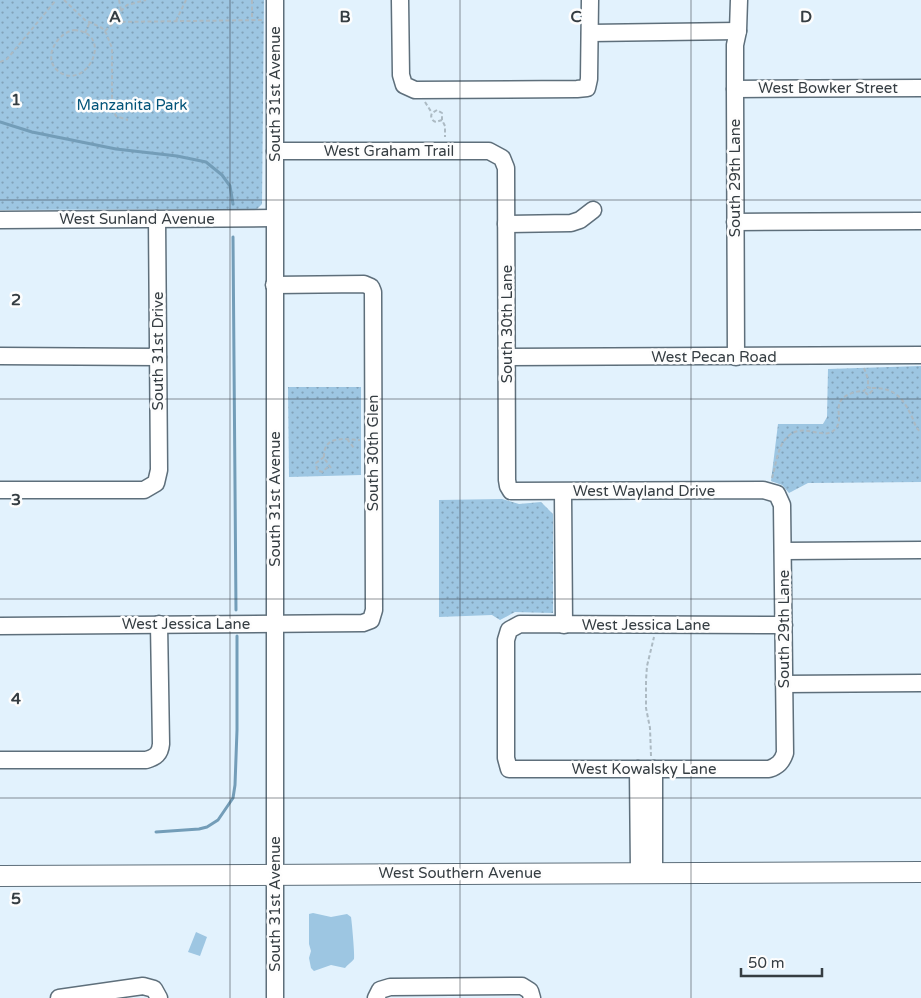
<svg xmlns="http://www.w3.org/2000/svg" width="921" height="998" viewBox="0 0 921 998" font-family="'Varela Round',sans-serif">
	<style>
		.grass { fill: #9dc6e2 }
		.park { fill: url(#park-dots) }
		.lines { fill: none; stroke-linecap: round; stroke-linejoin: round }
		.stream { stroke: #739db8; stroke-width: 3 }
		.minor-casing { stroke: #5e6f7b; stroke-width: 19 }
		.major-casing { stroke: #5e6f7b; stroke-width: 22 }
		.path { stroke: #acbac3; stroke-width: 2; stroke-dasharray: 4 2.5; stroke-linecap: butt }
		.minor { stroke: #fff; stroke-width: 16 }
		.major { stroke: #fff; stroke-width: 20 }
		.grid { fill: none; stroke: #353d42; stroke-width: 1; stroke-opacity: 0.55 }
		.labels { text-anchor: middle; stroke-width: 5; stroke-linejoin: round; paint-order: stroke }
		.street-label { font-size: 15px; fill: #353d42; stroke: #fdfdfd }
		.park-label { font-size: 15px; fill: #035479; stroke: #fdfdfd }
		.grid-label { font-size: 16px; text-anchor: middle; font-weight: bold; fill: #353d42; stroke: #fdfdfd; stroke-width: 5; stroke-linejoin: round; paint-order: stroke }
	</style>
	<defs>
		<pattern id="park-dots" width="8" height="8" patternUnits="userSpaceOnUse" patternTransform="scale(1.25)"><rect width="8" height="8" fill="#9dc6e2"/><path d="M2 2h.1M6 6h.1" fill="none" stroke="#81a2b9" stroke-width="1.8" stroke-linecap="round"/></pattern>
	</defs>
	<rect width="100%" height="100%" fill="#e2f2fd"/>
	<!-- grass -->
	<g class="grass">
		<path d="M313,913l18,4 16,-3 4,3c1,6 4,40 3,42 -2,3 -7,6 -9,9l-14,-3 -17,6 -3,-3 -2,-10 2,-7 -2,-7v-30z"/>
		<path d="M196,932l11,5 -7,19 -12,-4z"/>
	</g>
	<!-- park -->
	<g class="park">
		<path d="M0,0h264l-2,204 -5,5h-8l-249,1z"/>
		<path d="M921,366v116l-113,1 -19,10 -7,-8 -11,-4 7,-57h45l4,-7 1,-48z"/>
		<path d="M288,387h73v88l-72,2z"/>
		<path d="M502,499l17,5 22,-2 12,12v99l-38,-1 -15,8 -8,-5 -53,2v-117z"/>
	</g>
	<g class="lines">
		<!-- stream -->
		<g class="stream">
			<path d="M0,122l32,10 84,17 61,7 29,6 16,13 8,11 3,18"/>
			<path d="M233,237l3,373"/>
			<path d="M156,832l43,-3 8,-2 11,-7 15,-22 2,-13 2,-55v-94"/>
		</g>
		<defs>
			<g id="minor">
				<path d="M400,0l1,75 3,10 11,5 162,-1 10,-1 2,-9 1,-79"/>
				<path d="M590,33l148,-2"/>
				<path d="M735,89l186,-1"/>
				<path d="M275,151h214l13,7 4,10 1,312 1,6 3,5 252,-1 14,4 5,11 3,248c-3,9 -7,13 -16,16h-260l-3,-11v-118l3,-10 11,-6 264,1"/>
				<path d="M0,220l274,-2"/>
				<path d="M735,222l186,-1"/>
				<path d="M506,224l65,-1 9,-3 13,-10"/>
				<path d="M0,356l158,1"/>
				<path d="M507,357l414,-2"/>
				<path d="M736,357l-1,-268v-44l3,-14 1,-31"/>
				<path d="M0,490h144l12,-7 3,-13 -2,-251"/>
				<path d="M563,492l1,133"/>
				<path d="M783,551l138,-1"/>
				<path d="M0,626l363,-3 8,-3 3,-10 -1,-318 -2,-5 -7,-3 -90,1"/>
				<path d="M784,684l137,-1"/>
				<path d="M0,760h146c10,-3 14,-6 15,-16l-2,-120"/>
				<path d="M638,769l1,104"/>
				<path d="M654,769v104"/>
				<path d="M59,998l84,-12 11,3 5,9"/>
				<path d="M275,998v-998"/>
				<path d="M376,998l4,-8 10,-3 132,-1 8,5 2,7"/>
			</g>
			<path id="major" d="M0,876l921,-4"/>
		</defs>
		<!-- minor casing -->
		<use href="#minor" class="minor-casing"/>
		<!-- major casing -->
		<use href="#major" class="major-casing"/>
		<!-- path -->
		<g class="path">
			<path d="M64,0l21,20 17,8 4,5 6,15v60l4,8 12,4"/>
			<path d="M119,0l2,10"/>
			<path d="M252,0v20"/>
			<path d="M176,21l10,-21"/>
			<path d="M115,22l148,-2"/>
			<path d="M74,30c42,3 12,63 -16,41 -16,-13 -1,-38 16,-41z"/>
			<path d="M105,31l14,-13 2,-7 6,-6 19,-5"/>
			<path d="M85,33l5,-11"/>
			<path d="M0,62l7,-3 49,-59"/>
			<path d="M425,102l7,11"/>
			<path d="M442,120l-6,2c-4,-1 -6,-5 -4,-9l5,-3 5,3v7l3,6v11"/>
			<path d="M864,368l4,11v8"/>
			<path d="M872,388c24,0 31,10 41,31 2,5 3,10 8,13"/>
			<path d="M347,439l7,9"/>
			<path d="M324,457l-8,6 1,7 5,2 6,-5"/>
			<path d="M331,468l-7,-10c-1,-23 19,-19 36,-18"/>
			<path d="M772,478c3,-10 6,-30 12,-37 17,-24 40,3 52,-13 6,-8 1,-15 3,-23 2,-10 16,-14 25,-14l3,-4 4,1 1,3 -4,4 -4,-4"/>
			<path d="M651,756l-1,-28 -4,-20v-28l1,-14 7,-29"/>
		</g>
		<!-- minor -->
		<use href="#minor" class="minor"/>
		<!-- major -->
		<use href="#major" class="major"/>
	</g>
	<!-- grid -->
	<path class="grid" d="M230,0v998M460,0v998M691,0v998M0,200h921M0,399h921M0,599h921M0,798h921"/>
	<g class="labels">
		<!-- street labels -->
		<g class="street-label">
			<text x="828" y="93">West Bowker Street</text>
			<text transform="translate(275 94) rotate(-90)" y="5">South 31st Avenue</text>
			<text x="389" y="156">West Graham Trail</text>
			<text transform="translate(735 178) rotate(-90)" y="5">South 29th Lane</text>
			<text x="137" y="224">West Sunland Avenue</text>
			<text transform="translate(507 324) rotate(-90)" y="5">South 30th Lane</text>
			<text transform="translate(158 351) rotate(-90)" y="5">South 31st Drive</text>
			<text x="714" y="362">West Pecan Road</text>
			<text transform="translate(373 453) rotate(-90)" y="5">South 30th Glen</text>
			<text x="644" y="496">West Wayland Drive</text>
			<text transform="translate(275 499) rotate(-90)" y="5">South 31st Avenue</text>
			<text x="186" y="629">West Jessica Lane</text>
			<text x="646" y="630">West Jessica Lane</text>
			<text transform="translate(784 629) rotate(-90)" y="5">South 29th Lane</text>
			<text x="644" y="774">West Kowalsky Lane</text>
			<text x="460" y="878">West Southern Avenue</text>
			<text transform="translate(275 904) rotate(-90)" y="5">South 31st Avenue</text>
		</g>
		<!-- park labels -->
		<g class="park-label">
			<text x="132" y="110">Manzanita Park</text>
		</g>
	</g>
	<g class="grid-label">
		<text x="115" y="22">A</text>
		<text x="345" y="22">B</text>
		<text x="576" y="22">C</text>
		<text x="806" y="22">D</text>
		<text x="16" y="105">1</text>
		<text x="16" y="305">2</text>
		<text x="16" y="505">3</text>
		<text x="16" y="704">4</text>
		<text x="16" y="904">5</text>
	</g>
	<!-- scale -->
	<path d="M741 968v8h81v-8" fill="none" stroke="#353d42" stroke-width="2.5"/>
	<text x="748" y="968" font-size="15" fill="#353d42" stroke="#fdfdfd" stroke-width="4" paint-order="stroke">50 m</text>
</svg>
